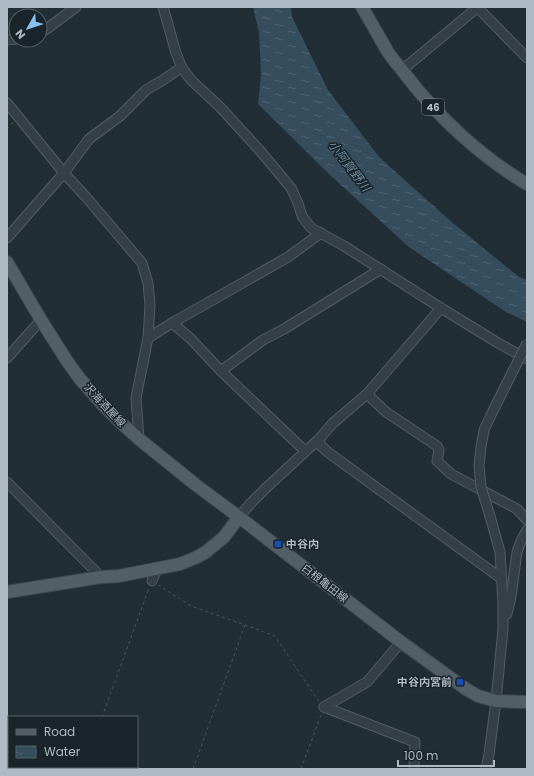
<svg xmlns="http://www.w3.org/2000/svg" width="534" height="776" viewBox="0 0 534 776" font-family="Poppins,'Noto Sans JP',sans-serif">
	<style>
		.water { fill: url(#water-ripples) }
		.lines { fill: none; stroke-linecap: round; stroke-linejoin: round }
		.minor-casing { stroke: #525d65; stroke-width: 11 }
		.major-casing { stroke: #3e4851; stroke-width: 14 }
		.path { stroke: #455957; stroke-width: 1; stroke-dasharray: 3 3; stroke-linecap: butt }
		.minor { stroke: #353f47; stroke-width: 9 }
		.major { stroke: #535f67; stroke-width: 12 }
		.minor-bridge-casing { stroke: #525d65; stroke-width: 11; stroke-linecap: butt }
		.minor-bridge { stroke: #353f47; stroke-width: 9 }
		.transit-dot { fill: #1a4fb4; stroke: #1a242b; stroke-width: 1.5 }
		.labels { text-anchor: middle; stroke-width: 3; stroke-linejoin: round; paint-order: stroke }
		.shield { fill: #1a242b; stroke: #828e96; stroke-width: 1 }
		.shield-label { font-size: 10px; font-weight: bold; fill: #afbbc4 }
		.street-label { font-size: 11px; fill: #afbbc4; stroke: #1a242b }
		.poi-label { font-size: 11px; font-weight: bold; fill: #afbbc4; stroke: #1a242b; text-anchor: start }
		.water-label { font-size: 12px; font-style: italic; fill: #7191a6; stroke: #1a242b }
	</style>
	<defs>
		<pattern id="water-ripples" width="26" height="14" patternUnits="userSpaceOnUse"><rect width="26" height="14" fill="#364d5d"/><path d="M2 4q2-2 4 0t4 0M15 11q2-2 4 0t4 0" fill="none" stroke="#516573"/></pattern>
	</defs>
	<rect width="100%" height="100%" fill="#212e36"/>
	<!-- water -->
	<path class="water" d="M253,7h38l1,10 36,73 52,68 74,66 65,53 8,3v42l-21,-10 -97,-65 -79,-72 -72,-71 3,-29 -2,-42z"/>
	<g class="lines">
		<defs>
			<g id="minor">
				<path d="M163,7l13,46 6,15 9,12 29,27 42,46 29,35 7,15 4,13 9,12 33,18 97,62 57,35 29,16"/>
				<path d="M477,7l50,51"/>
				<path d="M40,33l8,-5 28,-21"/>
				<path d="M7,40l9,-1"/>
				<path d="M402,70l76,-63"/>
				<path d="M7,103l57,70 22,24 56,66 6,20 2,22 -2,33 -12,60 3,41"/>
				<path d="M7,238l57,-65 25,-34 31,-23 26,-26 17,-10 19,-13"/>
				<path d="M172,323l18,15 31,33 84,80"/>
				<path d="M148,338l24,-15 116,-66 33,-24"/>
				<path d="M7,358l34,-38"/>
				<path d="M221,371l42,-31 21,-11 97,-60"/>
				<path d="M367,394l19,18 51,34 2,4 -2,11 14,13 66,35 10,11"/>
				<path d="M319,439l2,7 8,7 173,126"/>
				<path d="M7,482l94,95"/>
				<path d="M239,517l11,-13 17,-17 52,-48 14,-16 34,-29 74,-86"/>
				<path d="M152,581l5,-12"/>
				<path d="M507,614l4,-17 6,-45 4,-11 6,-11"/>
				<path d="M324,707l91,35 -1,27"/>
				<path d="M324,707l43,-25 34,-40"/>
				<path d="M486,769l3,-15 7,-53 7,-72v-26l-3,-51 -10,-36"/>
			</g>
			<g id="major">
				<path d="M362,7c9,15 17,30 26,45 5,8 12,15 17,22 32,42 76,83 122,110"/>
				<path d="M7,262l34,58 26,41 13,18 24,27 17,17 18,16 57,46 43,32 162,125 65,47 12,7 18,5 31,1"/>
				<path d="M7,592l94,-15 18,-1 61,-12 15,-6 11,-6 18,-15 15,-20"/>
			</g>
		</defs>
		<!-- minor casing -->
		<use href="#minor" class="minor-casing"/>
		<!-- major casing -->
		<use href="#major" class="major-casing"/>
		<!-- path -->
		<g class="path">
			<path d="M7,129l6,-7"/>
			<path d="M158,585l33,21 54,19 30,11 44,66"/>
			<path d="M102,717l47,-129"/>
			<path d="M7,719l2,1"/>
			<path d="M137,766l7,3"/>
			<path d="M83,769l1,-2"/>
			<path d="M193,769l52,-144"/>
			<path d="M301,769l20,-54"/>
		</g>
		<!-- minor -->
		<use href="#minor" class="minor"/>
		<!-- major -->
		<use href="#major" class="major"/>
		<defs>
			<path id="minor-bridge" d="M490,516l-9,-29 -2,-21 2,-19 3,-17 8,-17 35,-70"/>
		</defs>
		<!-- minor-bridge casing -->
		<use href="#minor-bridge" class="minor-bridge-casing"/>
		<!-- minor-bridge -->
		<use href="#minor-bridge" class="minor-bridge"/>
	</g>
	<!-- markers -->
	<g class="transit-dot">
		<rect x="274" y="540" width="8" height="8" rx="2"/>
		<rect x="456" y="678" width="8" height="8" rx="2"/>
	</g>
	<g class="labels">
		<!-- shield labels -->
		<rect class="shield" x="422" y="99" width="22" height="16" rx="3"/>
		<g class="shield-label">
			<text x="433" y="111">46</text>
		</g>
		<!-- street labels -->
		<g class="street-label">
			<text transform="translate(105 405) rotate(47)" y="4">沢海酒屋線</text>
			<text transform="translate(325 583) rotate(38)" y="4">白根亀田線</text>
		</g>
		<!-- poi labels -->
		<g class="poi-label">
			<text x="286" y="548">中谷内</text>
			<text x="452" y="686" text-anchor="end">中谷内宮前</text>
		</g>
		<!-- water labels -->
		<g class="water-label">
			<text transform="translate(349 166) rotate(53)" y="4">小阿賀野川</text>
		</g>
	</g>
	<!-- border -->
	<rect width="534" height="776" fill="none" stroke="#afbbc4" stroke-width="16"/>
	<!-- legend -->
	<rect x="8" y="716" width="130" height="52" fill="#1a242b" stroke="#566068"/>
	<rect x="16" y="729" width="20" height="6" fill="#535f67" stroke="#566068"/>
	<text x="44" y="736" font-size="12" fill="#afbbc4">Road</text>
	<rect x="16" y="746" width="20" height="12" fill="url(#water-ripples)" stroke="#566068"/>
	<text x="44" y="756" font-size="12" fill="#afbbc4">Water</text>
	<!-- north arrow -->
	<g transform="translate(28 28) rotate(231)"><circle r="19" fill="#1a242b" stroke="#566068"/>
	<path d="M0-3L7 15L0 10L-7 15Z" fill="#87c2f1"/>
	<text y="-6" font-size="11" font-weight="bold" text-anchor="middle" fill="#afbbc4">N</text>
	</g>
	<!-- scale -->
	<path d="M398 760v6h96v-6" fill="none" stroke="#afbbc4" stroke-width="2"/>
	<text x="404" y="760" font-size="12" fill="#afbbc4" stroke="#1a242b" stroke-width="3" paint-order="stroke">100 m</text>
</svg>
